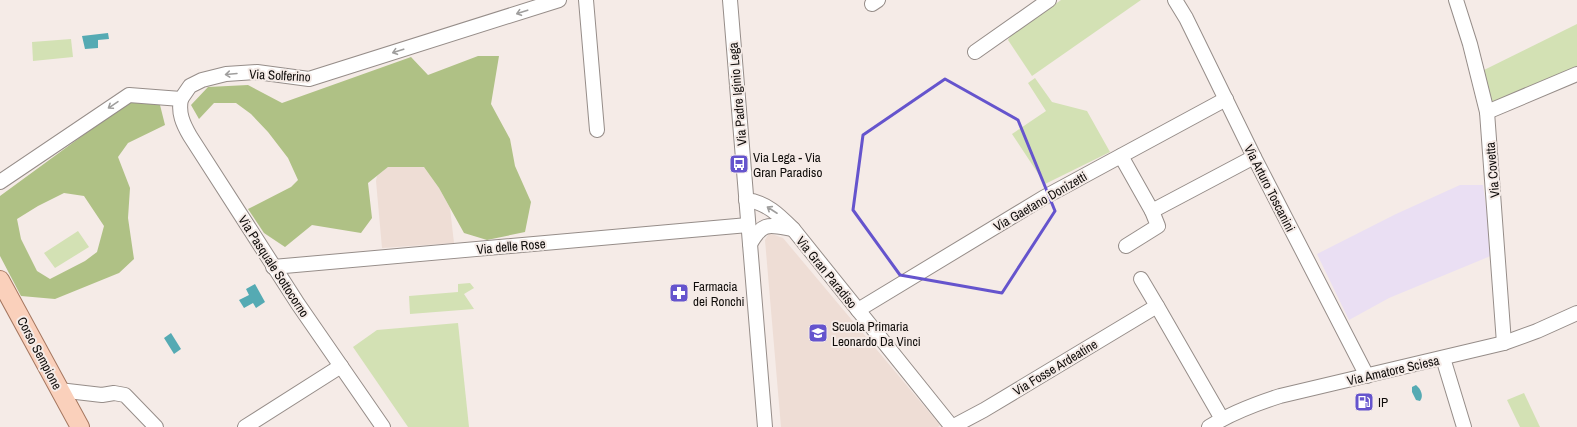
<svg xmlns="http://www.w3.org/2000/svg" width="1577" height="427" viewBox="0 0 1577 427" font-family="'Archivo Narrow',sans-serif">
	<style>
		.industrial { fill: #eadff3 }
		.built { fill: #eeddd5 }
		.green { fill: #d3e1b4 }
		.forest { fill: #afc185; fill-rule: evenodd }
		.water { fill: #55aab3 }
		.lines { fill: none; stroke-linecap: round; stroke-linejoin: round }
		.minor-casing { stroke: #968d89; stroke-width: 16 }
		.major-casing { stroke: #a57760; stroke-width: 20 }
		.minor { stroke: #fff; stroke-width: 14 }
		.major { stroke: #fad0bb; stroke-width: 18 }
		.oneway { stroke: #9f9e9d }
		.marked { fill: none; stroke: #6554cd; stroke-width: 3; stroke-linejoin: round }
		.labels { text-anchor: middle; stroke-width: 4; stroke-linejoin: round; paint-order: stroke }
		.street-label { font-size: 13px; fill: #0f0c0a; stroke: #f5ebe7 }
		.poi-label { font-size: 13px; fill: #0f0c0a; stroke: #f5ebe7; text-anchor: start }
	</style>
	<rect width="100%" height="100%" fill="#f5ebe7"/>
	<!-- industrial -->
	<path class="industrial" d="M1460,185h23l10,70 -104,43 -40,22 -32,-66 79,-40z"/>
	<!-- built -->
	<g class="built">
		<path d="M388,167h36l15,21 11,20 4,35 -72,5 -6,-67 1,-5z"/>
		<path d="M769,233l14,5 157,187 -2,2h-157l-16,-187z"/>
	</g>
	<!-- green -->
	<g class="green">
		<path d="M1061,0h80l-109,76 -24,-36 3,-5z"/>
		<path d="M1577,24v43l-82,39 -4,-3 -7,-33z"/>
		<path d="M71,39l2,18 -40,4 -1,-19z"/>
		<path d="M1035,78l17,24 35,9 23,41 -65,32 -33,-50 34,-23 -18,-28z"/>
		<path d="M78,231l11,16 -34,21 -11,-15z"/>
		<path d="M470,283l4,5 -10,6 10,15 -64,5 -1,-18 49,-4v-8z"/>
		<path d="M458,323l11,104h-61l-55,-80 24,-17z"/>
		<path d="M1524,393l16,34h-20l-13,-27z"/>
	</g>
	<!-- forest -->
	<g class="forest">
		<path d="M478,56h21l-8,48 19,35 5,27 16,36 -6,30 -38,8 -23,-7 -25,-45 -15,-21h-36l-20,16 4,35 -11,15 -49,-8 -27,22 -21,-14 -16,-24 43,-22 7,-7 -10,-22 -20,-26 -17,-18 -15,-11h-22l-15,16 -8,-14 17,-18 40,-2 34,18 129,-46 17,18z"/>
		<path d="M134,98l26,7 5,20 -37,18 -10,14 12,31 -2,30 6,41 -15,14 -64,26 -34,-3 -21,-40v-60zM64,193l20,3 20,30 -7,26 -12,9 -35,18 -13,-8 -16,-32 -4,-20 21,-13z"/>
	</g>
	<!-- water -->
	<g class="water">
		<path d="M108,33l1,6 -11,1v8l-13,1 -3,-13z"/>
		<path d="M255,284l10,18 -9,6 -3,-5 -9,5 -5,-8 10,-5 -3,-6z"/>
		<path d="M171,333l10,16 -7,5 -10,-16z"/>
		<path d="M1416,385c5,4 8,11 4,16l-4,-1 -4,-8v-5z"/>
	</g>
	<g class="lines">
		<defs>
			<g id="minor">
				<path d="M586,0l11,130"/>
				<path d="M730,0l35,427"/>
				<path d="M1175,0l11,18 68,139 113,219"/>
				<path d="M1456,0l14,44 17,68 17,231"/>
				<path d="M872,4l6,-4"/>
				<path d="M975,52l74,-52"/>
				<path d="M181,99c-3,14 2,25 9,37l108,168 85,123"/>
				<path d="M1487,112l90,-38"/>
				<path d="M1121,156l31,55 102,-54"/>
				<path d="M0,182l129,-87 52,4 9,-13 12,-6 24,-6 31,-2 52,7 250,-79"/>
				<path d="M746,200c20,2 33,15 47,29l159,198"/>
				<path d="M750,244c13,-23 19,-19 43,-15"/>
				<path d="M1126,246l32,-20 -6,-15"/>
				<path d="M273,267l475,-42"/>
				<path d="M1141,279l16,27"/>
				<path d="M858,310l185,-112 183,-99"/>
				<path d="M1443,358l21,69"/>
				<path d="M59,390l43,5 12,-2 11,2 31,32"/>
				<path d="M245,427l96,-61"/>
				<path d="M952,427l32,-17 173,-104 65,113"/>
				<path d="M1209,427c22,-14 46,-23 71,-31l224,-53 33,-12 40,-18"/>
			</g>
			<path id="major" d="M0,280l80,147"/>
		</defs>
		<!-- minor casing -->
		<use href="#minor" class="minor-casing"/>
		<!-- major casing -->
		<use href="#major" class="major-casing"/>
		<!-- minor -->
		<use href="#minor" class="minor"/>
		<!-- major -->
		<use href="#major" class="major"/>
	</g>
	<!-- one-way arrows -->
	<defs><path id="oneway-shaft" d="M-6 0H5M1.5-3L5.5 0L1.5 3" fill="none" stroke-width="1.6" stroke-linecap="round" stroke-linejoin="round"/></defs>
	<g class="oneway">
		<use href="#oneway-shaft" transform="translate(522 12) rotate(162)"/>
		<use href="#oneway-shaft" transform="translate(398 51) rotate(162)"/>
		<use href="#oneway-shaft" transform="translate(231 74) rotate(175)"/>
		<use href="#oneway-shaft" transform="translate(113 105) rotate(146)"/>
		<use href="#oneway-shaft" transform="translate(772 210) rotate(-147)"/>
	</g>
	<!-- marked area -->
	<path class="marked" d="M945,79l73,41 37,91 -53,82 -102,-18 -47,-65 10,-75z"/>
	<!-- icons -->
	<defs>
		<symbol id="bus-square" viewBox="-11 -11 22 22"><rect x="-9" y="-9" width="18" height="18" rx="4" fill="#6554cd" stroke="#f5ebe7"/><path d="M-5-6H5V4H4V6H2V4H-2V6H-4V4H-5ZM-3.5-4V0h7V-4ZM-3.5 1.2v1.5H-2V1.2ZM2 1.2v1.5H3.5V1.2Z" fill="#fff"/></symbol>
		<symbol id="pharmacy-square" viewBox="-11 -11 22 22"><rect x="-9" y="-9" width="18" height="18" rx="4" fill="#6554cd" stroke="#f5ebe7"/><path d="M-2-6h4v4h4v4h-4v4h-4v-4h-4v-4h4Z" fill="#fff"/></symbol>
		<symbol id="school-square" viewBox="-11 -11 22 22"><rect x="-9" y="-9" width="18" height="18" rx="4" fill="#6554cd" stroke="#f5ebe7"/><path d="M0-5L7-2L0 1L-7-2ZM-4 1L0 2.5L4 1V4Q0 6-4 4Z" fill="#fff"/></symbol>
		<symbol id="fuel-square" viewBox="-11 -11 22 22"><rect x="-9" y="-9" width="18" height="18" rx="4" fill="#6554cd" stroke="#f5ebe7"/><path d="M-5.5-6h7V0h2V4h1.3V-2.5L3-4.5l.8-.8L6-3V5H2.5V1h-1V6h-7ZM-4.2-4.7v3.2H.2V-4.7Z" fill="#fff"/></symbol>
	</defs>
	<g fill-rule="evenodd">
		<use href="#bus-square" x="728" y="153" width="22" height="22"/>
		<use href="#pharmacy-square" x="668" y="282" width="22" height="22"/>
		<use href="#school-square" x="807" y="322" width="22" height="22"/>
		<use href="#fuel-square" x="1353" y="391" width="22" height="22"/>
	</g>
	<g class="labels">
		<!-- street labels -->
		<g class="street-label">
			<text transform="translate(280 75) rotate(3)" y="5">Via Solferino</text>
			<text transform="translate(737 94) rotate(-95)" y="5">Via Padre Iginio Lega</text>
			<text transform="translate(1492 170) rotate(-95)" y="5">Via Covetta</text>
			<text transform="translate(1270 188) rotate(63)" y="5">Via Arturo Toscanini</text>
			<text transform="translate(1040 201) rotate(-30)" y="5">Via Gaetano Donizetti</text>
			<text transform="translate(511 246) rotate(-5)" y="5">Via delle Rose</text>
			<text transform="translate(274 266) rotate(57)" y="5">Via Pasquale Sottocorno</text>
			<text transform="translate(827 272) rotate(51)" y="5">Via Gran Paradiso</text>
			<text transform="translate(40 353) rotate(62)" y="5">Corso Sempione</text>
			<text transform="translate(1055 367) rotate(-31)" y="5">Via Fosse Ardeatine</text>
			<text transform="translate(1393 370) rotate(-13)" y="5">Via Amatore Sciesa</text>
		</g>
		<!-- poi labels -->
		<g class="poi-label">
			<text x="753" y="162">Via Lega - Via<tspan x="753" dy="15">Gran Paradiso</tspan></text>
			<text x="693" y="291">Farmacia<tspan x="693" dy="15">dei Ronchi</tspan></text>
			<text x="832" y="331">Scuola Primaria<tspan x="832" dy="15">Leonardo Da Vinci</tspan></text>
			<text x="1378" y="407">IP</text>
		</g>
	</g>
</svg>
